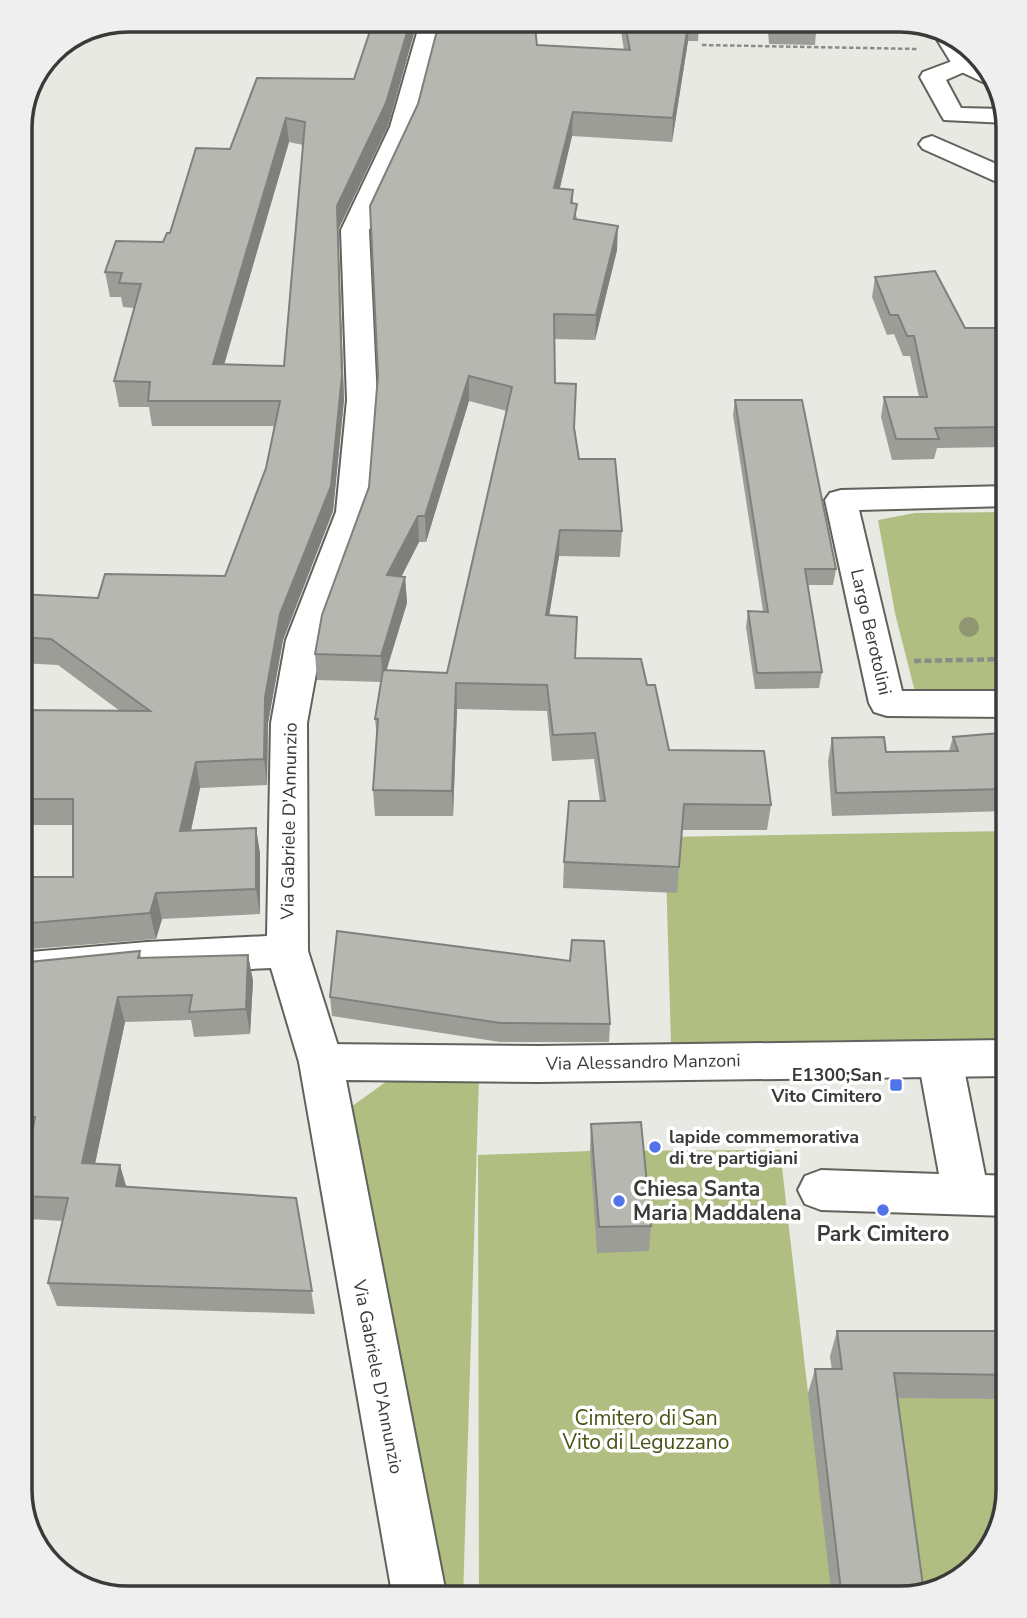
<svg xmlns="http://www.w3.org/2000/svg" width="1027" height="1618" viewBox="0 0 1027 1618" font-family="'Nunito Sans',sans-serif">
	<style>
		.green { fill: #b0be81 }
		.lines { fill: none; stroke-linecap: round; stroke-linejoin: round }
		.minor-casing { stroke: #61625c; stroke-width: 4 }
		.major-casing { stroke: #61625c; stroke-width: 4 }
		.path-far1 { stroke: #8b8c87; stroke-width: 2.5; stroke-dasharray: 4.5 2.5; stroke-linecap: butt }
		.path { stroke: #8b8c87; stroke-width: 4.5; stroke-dasharray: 7 3.5; stroke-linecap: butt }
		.minor { fill: #fff; fill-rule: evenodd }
		.major { fill: #fff; fill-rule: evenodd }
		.tree { fill: #909671 }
		.wall { fill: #9c9d97; fill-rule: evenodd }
		.shaded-wall { fill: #7f807b }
		.building { fill: #b5b7b0; stroke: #7f807b; stroke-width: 2; fill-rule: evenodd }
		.poi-dot { fill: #5374e9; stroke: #fff; stroke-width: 2.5 }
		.labels { text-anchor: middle; stroke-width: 7; stroke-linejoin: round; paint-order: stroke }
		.street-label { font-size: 18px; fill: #3a3b38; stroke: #fff }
		.poi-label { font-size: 18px; font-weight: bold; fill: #3a3b38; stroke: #fff; text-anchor: end }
		.near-poi-label { font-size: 21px; font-weight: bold; fill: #3a3b38; stroke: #fff; text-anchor: start }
		.near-park-label { font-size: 21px; fill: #485315; stroke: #fff }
		.rim { fill: none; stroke: #3a3b38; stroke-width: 3.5 }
	</style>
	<rect width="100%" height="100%" fill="#e7e9e2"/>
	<!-- green -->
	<g class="green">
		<path d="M1008,512v183l-92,1 -21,-83 -17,-93 37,-7z"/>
		<path d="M1008,831v209h-146l-191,4 -6,-207z"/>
		<path d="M394,1076h85l-16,523h-15l-97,-492z"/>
		<path d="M780,1150l28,243h27l-5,-37h178v135l-15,54 -45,42 -49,12h-420l-1,-444 112,-4z"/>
	</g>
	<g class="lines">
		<defs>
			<g id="minor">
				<path d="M421,19h23l-28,108 -47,103 8,170 -9,112 -46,128 -15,83 1,228 35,111 -7,13 -15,5 -15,-5 -7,-13 -28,-94 -124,6 -128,12v-33l128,-11 120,-6 4,-213 15,-83 50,-128 11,-112 -6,-170 49,-103z"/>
				<path d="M963,57l8,2 4,5 -4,5 -25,11 15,28 42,1 4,14 -63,-3 -3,-5 -21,-38 3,-5z"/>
				<path d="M932,136l76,33v18l-85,-38 -4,-5 4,-5z"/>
				<path d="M1008,486v20l-149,4 43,181h106v26l-121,-1 -13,-4 -5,-9 -44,-203 5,-7 11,-3z"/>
				<path d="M940,1041l15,5 7,13 23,116 23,1v40l-187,-6 -16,-6 -7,-14 7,-14 16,-6 118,4 -21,-115 7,-13z"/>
			</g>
			<g id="major">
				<path d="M936,30l23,8c4,6 7,14 12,20 9,10 23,12 27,28l-11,-2 -32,-15 -22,-36z"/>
				<path d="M1008,1040v36l-470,6 -192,-2 101,519h-54l-94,-537 7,-13 15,-5 217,2z"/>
			</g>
		</defs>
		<!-- minor casing -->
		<use href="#minor" class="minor-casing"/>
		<!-- major casing -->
		<use href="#major" class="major-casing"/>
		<!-- path-far1 -->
		<path class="path-far1" d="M702,45l216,4"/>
		<!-- path -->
		<path class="path" d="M914,661l94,-2"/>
		<!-- minor -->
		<use href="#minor" class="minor"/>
		<!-- major -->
		<use href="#major" class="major"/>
	</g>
	<!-- trees -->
	<circle class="tree" cx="969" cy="627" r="10"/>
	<!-- wall -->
	<g class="wall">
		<path d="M311,19h107l-30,107 -50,104 6,170 -11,111 -50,129 -15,83 -1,62 -67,3 -9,43 65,-3 4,26v60l-98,5 -6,20 -137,11v-73h54v-52h-54v-115l101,1 -62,-46 -39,-2v-69l79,4 127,-22 41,-108 8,-42h-122l-3,-19h-30l-5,-26 20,-73 -11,-1 -2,-10h-11l-5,-25 58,-30 67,-93 124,-70 17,-50 -60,-2zM289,142l14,3 -19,221 -60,-2z"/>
		<path d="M619,19h80l-1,22h-10l-16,101 -100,-6 -12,52 13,2v13l4,16 40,31 -22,90 -40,-1v44l20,46 4,30 43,72 -2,26 -61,-1 -10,59 26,43 72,27 22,65 102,55 -4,25h-85l-5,63 -114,-5 1,-26 36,-61 -6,-42 -42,2 -5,-50 -90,-2 -4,107h-78l-2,-26 4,-52 -2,-19 6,-37 -64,-2 -2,-26 54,-167 49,-383 119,-59 87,5zM469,401l38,10 -60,262 -61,-3 21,-67 -2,-26h-4l18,-35h7z"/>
		<path d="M767,19h50l-2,26 -46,-1z"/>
		<path d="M1008,194v16l-3,-5z"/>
		<path d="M875,277l90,51h43v119l-71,1 -3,11 -42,1 -11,-43 3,-20h35l-9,-41h-7l-9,-22 -7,1 -15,-38z"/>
		<path d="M735,400l101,169 -3,16h-26l15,87 -3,16 -64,1 -9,-62 2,-16h15l-30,-196z"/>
		<path d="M953,737l55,20v54l-176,5 -4,-55 4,-23 54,14 63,-1z"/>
		<path d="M140,951l1,7 107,-3 5,26 -3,53 -56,3 -3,-17 -66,2 -30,142 31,23 170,11 19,116 -258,-8 -9,-23 15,-62 -34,-2 -9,-23 10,-54h-11v-179z"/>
		<path d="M330,997l280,27 -1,18h-109l-168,-26z"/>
		<path d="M591,1124l60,102 -2,25 -52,2 -7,-102z"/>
		<path d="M837,1331h171v68l-111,-1 2,201h-67l-24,-206 7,-24h17l-2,-13z"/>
	</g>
	<!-- shaded-wall -->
	<g class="shaded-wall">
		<path d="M411,19h7l-30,107 -50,104 6,170 -11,111 -50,129 -15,83 -1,62 -3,-26 1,-62 72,-491z"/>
		<path d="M689,19l-1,22 -16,101 1,-24z"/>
		<path d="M573,112l-1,24 -18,76v-24z"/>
		<path d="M286,118l3,24 -72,247 -4,-25z"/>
		<path d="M618,226l-1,24 -22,90 1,-25z"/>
		<path d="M469,376v25l-43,141 -1,-26z"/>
		<path d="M418,516l1,26 -30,59 -2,-26z"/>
		<path d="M560,530l-1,26 -14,85 1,-26z"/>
		<path d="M405,577l2,26 -24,79 -2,-26z"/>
		<path d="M456,683l1,26 -4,107 -1,-25z"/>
		<path d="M196,762l4,26 -15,69 -5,-26z"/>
		<path d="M256,828l4,26v60l-4,-25z"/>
		<path d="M156,893l6,26 -6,20 -6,-26z"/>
		<path d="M248,955l5,26 -3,53 -4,-25z"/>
		<path d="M118,997l7,25 -35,165 -8,-24z"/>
		<path d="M120,1165l7,24 -11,-3z"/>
	</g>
	<!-- building -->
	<g class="building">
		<path d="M374,19h37l-25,84 -49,103 5,169 -11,111 -51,128 -15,83 -1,62 -68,3 -16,69 76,-3v61l-100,4 -6,20 -131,11v-47h54v-78h-54v-89l131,1 -99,-72 -32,-2v-43l79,4 7,-24 120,2 41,-108 14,-67h-132l2,-19 -36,-1 27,-97 -22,-1 3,-10 -17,-1 11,-31 47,1 4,-9h3l26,-85 34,1 27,-71 97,1zM286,118l19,4 -21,244 -71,-2z"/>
		<path d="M440,19h94l3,26 93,5 -6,-31h65l-16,99 -100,-6 -19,76 19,2 -2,13 6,1 -3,15 44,7 -22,89 -42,-1 1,69 21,1 -2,44 5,31h36l7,72 -62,-1 -14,85 31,2 -2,41 66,1 6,26h8l14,65 95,1 7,54 -87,-1 -5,63 -115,-5 5,-61h36l-10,-68 -42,2 -6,-50 -91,-2 -4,108 -79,-1 5,-71h-3l8,-49 64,3 65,-286 -43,-11 -44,140h-7l-31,59 18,2 -24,79 -66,-2 7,-39 47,-128 9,-112 -8,-169 48,-102z"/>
		<path d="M771,19h46l1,3h-46z"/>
		<path d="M935,271l30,57h43v99l-73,1 4,11h-43l-12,-42h43l-13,-61h-7l-9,-21h-8l-15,-38z"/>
		<path d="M735,400h67l34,169h-31l17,103 -65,1 -9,-62 20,1z"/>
		<path d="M1000,733l8,24v32l-172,4 -4,-55 52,-1 2,15 72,-1 -5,-14z"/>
		<path d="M337,931l233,30 2,-21 32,1 6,83 -110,-1 -170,-26z"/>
		<path d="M140,951l-2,7 110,-3 -2,54 -57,3 3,-17 -74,2 -36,166 38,2 -4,21 180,12 16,93 -264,-8 20,-85 -48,-2 15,-79h-16v-154z"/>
		<path d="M641,1122l10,104 -52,1 -8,-103z"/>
		<path d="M837,1331h171v44l-114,-2 30,220 -25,6h-57l-27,-230h27z"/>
	</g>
	<!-- markers -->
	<g class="poi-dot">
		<rect x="889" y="1078" width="14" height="14" rx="3.5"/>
		<circle cx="655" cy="1147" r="7"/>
		<circle cx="619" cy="1201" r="7"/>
		<circle cx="883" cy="1210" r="7"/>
	</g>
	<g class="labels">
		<!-- street labels -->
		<g class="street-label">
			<text transform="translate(871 632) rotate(77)" y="6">Largo Berotolini</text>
			<text transform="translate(289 821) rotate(-89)" y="6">Via Gabriele D'Annunzio</text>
			<text transform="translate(643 1062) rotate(-1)" y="6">Via Alessandro Manzoni</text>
			<text transform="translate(378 1377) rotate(79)" y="6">Via Gabriele D'Annunzio</text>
		</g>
		<!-- poi labels -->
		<g class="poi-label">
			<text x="882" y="1081">E1300;San<tspan x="882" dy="21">Vito Cimitero</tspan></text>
			<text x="669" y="1143" text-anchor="start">lapide commemorativa<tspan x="669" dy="21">di tre partigiani</tspan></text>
		</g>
		<!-- near-poi labels -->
		<g class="near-poi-label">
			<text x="633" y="1196">Chiesa Santa<tspan x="633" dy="24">Maria Maddalena</tspan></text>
			<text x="883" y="1241" text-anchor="middle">Park Cimitero</text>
		</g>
		<!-- near-park labels -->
		<g class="near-park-label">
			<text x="646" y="1425">Cimitero di San<tspan x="646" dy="24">Vito di Leguzzano</tspan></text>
		</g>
	</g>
	<!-- crop -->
	<path d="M0 0H1027V1618H0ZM128 32H900A96 96 0 0 1 996 128V1490A96 96 0 0 1 900 1586H128A96 96 0 0 1 32 1490V128A96 96 0 0 1 128 32Z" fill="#efefef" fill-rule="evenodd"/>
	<path class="rim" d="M128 32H900A96 96 0 0 1 996 128V1490A96 96 0 0 1 900 1586H128A96 96 0 0 1 32 1490V128A96 96 0 0 1 128 32Z"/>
</svg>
